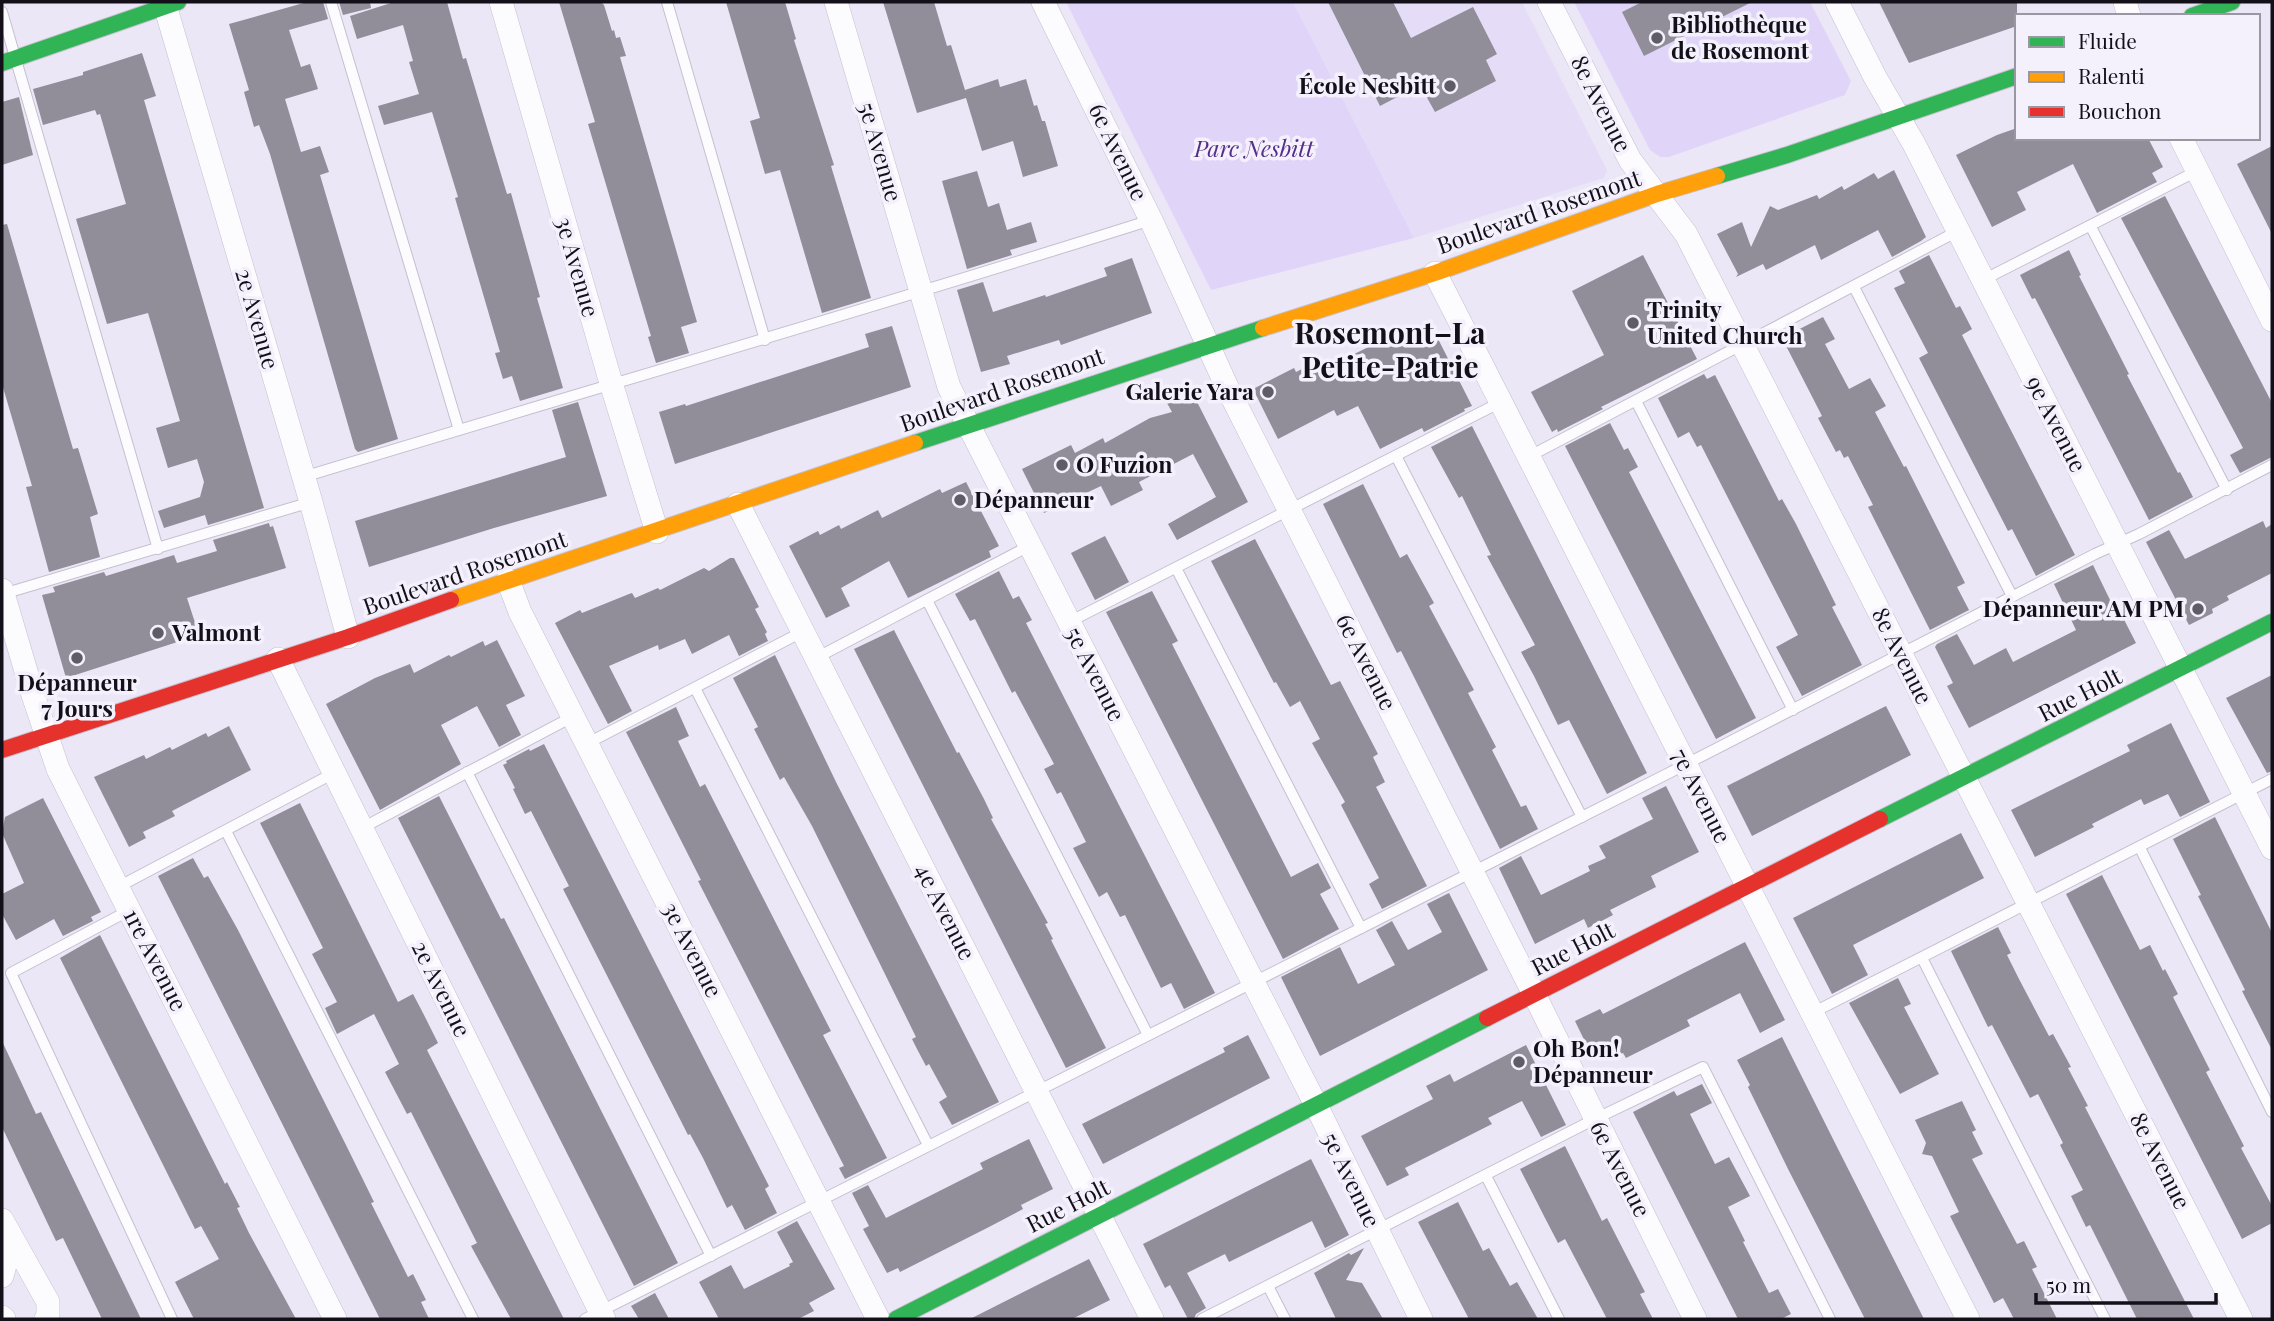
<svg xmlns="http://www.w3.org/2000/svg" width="2274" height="1321" viewBox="0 0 2274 1321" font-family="'Playfair Display',serif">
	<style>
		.built { fill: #e5ddf8 }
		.green { fill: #e0d5f9 }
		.building { fill: #918d99 }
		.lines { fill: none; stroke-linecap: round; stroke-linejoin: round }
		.lane-casing { stroke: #c4c0cd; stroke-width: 12 }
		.street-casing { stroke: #c4c0cd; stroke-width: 24 }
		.fast-casing { stroke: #c4c0cd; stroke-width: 18 }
		.slow-casing { stroke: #c4c0cd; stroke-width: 18 }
		.jam-casing { stroke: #c4c0cd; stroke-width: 18 }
		.lane { stroke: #fcfbfe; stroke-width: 10 }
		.street { stroke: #fcfbfe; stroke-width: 23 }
		.fast { stroke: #30b455; stroke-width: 16 }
		.slow { stroke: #ff9f0a; stroke-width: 16 }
		.jam { stroke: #e5322d; stroke-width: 16 }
		.poi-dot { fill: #5f5b67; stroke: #f4f1fd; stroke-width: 2.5 }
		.labels { text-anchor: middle; stroke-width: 7; stroke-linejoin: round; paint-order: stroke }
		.poi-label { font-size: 23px; font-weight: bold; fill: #13101a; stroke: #f4f1fd; text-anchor: start }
		.street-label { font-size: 23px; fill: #13101a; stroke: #f4f1fd }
		.park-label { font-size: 23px; font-style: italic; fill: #552d8a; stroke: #f4f1fd }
		.district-label { font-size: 30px; font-weight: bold; fill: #13101a; stroke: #f4f1fd }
	</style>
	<rect width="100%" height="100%" fill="#ece7f7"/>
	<!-- built -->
	<path class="built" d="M1293,2h229l85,168 -3,8 -190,60z"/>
	<!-- green -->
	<g class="green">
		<path d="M1066,2h227l121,236 -203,52z"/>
		<path d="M1574,2h236l41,79 -6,14 -176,62h-9l-10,-7z"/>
	</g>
	<!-- building -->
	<g class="building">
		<path d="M307,2h16l5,17 -39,11 12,37 9,-3 8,25 -33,10 16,53 19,-6 9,26 -9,3 78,264 -40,13 -3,-3 -85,-295 -11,-29 -5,2 -10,-35 5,-2 -20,-66z"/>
		<path d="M339,2h31l1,6 -28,7z"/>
		<path d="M394,2h53l16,57 3,-1 41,136 4,-1 26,93 3,11 -3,1 26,90 -43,13 -8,-25 -9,3 -8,-26 5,-1 -45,-154 3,-1 -26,-85 -48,13 -6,-19 41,-12 -10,-32 4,-1 -10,-36 -46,14 -7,-23z"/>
		<path d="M559,2h42l3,3 8,26 2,-1 2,8 4,-1 6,19 -6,1 77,265 -16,5 8,26 -33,10 -8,-26 3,-1 -63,-212 7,-2z"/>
		<path d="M726,2h59l11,37 -2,1 40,125 -3,1 40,132 -49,15 -42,-143 -15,4 -15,-53 10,-3z"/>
		<path d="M883,2h51l13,44 4,-1 14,45 33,-11 2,8 26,-8 8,27 3,-1 5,16h3l13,45 -35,11 -10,-36 -31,10 -16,-53 -49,15z"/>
		<path d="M1328,2h65l18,36 62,-31 24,47 -11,6 10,21 -61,31 -15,-27 -40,21z"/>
		<path d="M1642,2h110l-108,54 -22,-44z"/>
		<path d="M1879,2h138v24l-108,37z"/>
		<path d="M142,53l14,43 -12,4 120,408 -56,17 -3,-10 -41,13 -6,-17 42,-14 4,-15 -7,-23 -29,9 -12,-40 24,-7 -32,-108 -41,11 -31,-105 50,-15 -26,-90 -3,1 -2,-5 -52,15 -10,-36 50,-14v-3z"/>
		<path d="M19,97l14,58 -31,10v-63z"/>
		<path d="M2017,128v10h131l15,29 -11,6 5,9 -60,31 -24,-49 -56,28 9,18 -34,17 -36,-72 41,-20z"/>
		<path d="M2272,146v88l-35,-70z"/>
		<path d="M1894,170l32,67 -5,4 -29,16 -14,-27 -57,30 -6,-15 -49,25 -3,-6 -27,13 2,-3 -21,-40 25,-12 9,25 19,-41 8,4 39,-15 2,4 23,-13 2,4 30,-17 4,6z"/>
		<path d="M977,171l11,36 11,-4 8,27 24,-8 6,20 -27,8 2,5 -45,14 -25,-88z"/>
		<path d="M2165,196l107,207v54l-32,16 -10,-18 13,-7 -122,-230z"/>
		<path d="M7,224l66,225 5,-1 20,66 -8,3 10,40 -51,15 -23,-85 6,-1 -30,-102v-159z"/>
		<path d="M2069,250l12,25 -2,1 50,98 -2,1 51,98 2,-1 13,25 -44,23 -114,-222 -3,1 -12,-24z"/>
		<path d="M1643,255l54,104 -96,48 2,2 -45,23 -1,-3 -5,3 -21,-40 73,-37 -32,-64z"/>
		<path d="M1929,255l27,53 4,-2 12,23 -10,6 113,220 -39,21 -24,-47 -4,2 -89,-173 9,-5 -34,-65 11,-5 -6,-12z"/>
		<path d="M1132,258l20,55 -91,32 -2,-5 -52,16 3,8 -29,8 -24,-82 26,-8 10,30 52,-17 1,2 61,-21 -3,-8z"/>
		<path d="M1823,317l12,22 -10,5 24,45 21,-11 16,28 -11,6 29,55 2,-1 59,117 -8,4 12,23 -39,20 -62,-123 5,-2 -25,-49 -4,2 -4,-8 -4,2 -18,-34 4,-2 -40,-78z"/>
		<path d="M1431,325l41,81 -8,3 1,2 -41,21 -2,-4 -42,21 -22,-43 -21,10 -3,-6 -56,29 -25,-50 41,-21 2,4 8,-4 2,5 35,-17 1,4 53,-26 2,4 8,-4 1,3z"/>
		<path d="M892,326l19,61 -236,77 -16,-52 26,-8 1,2 183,-59 -4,-13z"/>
		<path d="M1704,374l3,5 8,-4 64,126 3,-2 14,25 40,81 -4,2 30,58 -60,31 -26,-49 22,-12 -97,-190 -4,2 -8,-15 -11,6 -20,-40z"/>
		<path d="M1192,392l56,110 -71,38 -9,-16 48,-27 -23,-43 -54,28 4,8 -32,16 -10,-20 -57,27 -22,-44 49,-24 4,8 28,-15 2,5 45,-25 22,-6 -5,-9z"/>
		<path d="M578,402l29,94 -113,32 -125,39 -14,-46 211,-64 -14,-47z"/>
		<path d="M1610,423l14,27 4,-2 10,19 -9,5 127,246 -40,21 -151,-293z"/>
		<path d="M1472,426l175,347 -40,21 -38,-74 -11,5 -24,-49 -13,-24 14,-7 -48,-89 4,-1 -29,-59 -3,2 -28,-51z"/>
		<path d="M966,482l33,64 -10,5 2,6 -83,41 -19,-37 -48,27 9,18 -24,12 -37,-72 29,-15 2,4 19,-10 2,4 37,-19 4,8 58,-29 2,4z"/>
		<path d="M1363,484l37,74 7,-4 27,49 -5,3 45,84 -6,3 28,54 -4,3 29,57 5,-2 12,24 -38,20 -99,-198 -4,2 -25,-50 -49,-99z"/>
		<path d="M2263,521l3,7 6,-4v49l-45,23 2,4 -17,9 1,4 -24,12 -43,-83 23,-12 16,29z"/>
		<path d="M269,523l1,4 3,-1 13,42 -99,30 12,37 -133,43 -24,-83 13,-3 -2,-5 51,-15 2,4 68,-21 3,8 40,-12 -4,-11z"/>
		<path d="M1105,536l24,46 -34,18 -24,-47z"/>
		<path d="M1255,539l76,146 9,-4 38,73 -5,3 12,25 -9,5 51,99 -45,23 -13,-25 10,-6 -38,-73 4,-3 -33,-59 8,-4 -20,-38 -10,6 -14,-25 -2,1 -63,-122z"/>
		<path d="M730,558h4l25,49 -4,2 12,23 -2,2 3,7 -29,15 -10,-21 -37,19 -7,-15 -26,11 -1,-5 -49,21 23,45 -24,13 -53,-101 25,-13 2,3 47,-19 3,-1 3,5 23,-10 2,2 44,-22 5,3z"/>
		<path d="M2093,565l18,37 3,-2 22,43 -167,85 -22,-42 6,-3 -18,-36 2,-3 20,-10 17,31 32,-17 7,14 63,-32 -22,-46z"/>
		<path d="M999,571l14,28 6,-3 13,24 -6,3 189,370 -31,16 -13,-26 -10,5 -36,-73 -5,2 -13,-25 -8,5 -26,-49 13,-6 -25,-50 -4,2 -13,-25 10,-5 -39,-73 -3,2 -37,-74 -5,2 -15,-27z"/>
		<path d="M1152,591l26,50 -6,3 119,233 27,-14 13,25 -11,6 19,35 -56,30 -177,-347z"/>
		<path d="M894,630l63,123 2,-1 25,47 9,19 -2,1 57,104 -3,1 8,15 -2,1 55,108 -40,20 -212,-419z"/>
		<path d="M497,640l28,56 -19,9 15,30 -22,12 -22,-41 -36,19 20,39 -81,46 -54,-106 49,-26 35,-14 4,9 35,-18 2,2 32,-16 2,5z"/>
		<path d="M775,655l61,127 163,320 -47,23 -13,-23 8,-5 -18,-33 -3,2 -9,-17 -5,-10 4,-2 -104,-211 -28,-49 -4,3 -26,-51 4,-2 -25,-49z"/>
		<path d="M2272,675v96l-5,2 -41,-75z"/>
		<path d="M1886,706l25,49 -159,81 -25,-50z"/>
		<path d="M676,707l13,29 -11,5 22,46 5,-3 126,247 -8,4 64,123 -42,21 -6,-11 5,-2 -146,-285 3,-1 -75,-148z"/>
		<path d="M2171,723l39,79 -30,15 -12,-23 -24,11 -3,-6 -49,25 2,3 -59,30 -24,-47 119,-59 -3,-6z"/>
		<path d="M229,726l22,44 -79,41 3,5 -32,16 3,6 -17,9 -35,-70 50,-22 2,4 24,-12 2,3 34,-17 2,4z"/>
		<path d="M544,744l225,442 -4,3 12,24 -32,17 -13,-25 -5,3 -24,-50 -13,-24 -2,1 -125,-246 6,-3 -38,-75 -6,3 -12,-25 2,-1 -12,-23 4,-2 -1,-2 23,-12 1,2z"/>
		<path d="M1666,786l33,66 -48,24 5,11 -46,23 3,5 -25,13 -4,-9 -49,25 -36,-76 22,-12 20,39 49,-24 -2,-5 18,-8 -7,-12 54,-27 -11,-21z"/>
		<path d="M439,796l62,123 3,-1 174,345 -44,23 -236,-468z"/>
		<path d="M43,798l58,114 -10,5 2,4 -30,15 -9,-17 -38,21 -14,-26v-20l22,-11 -22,-50 3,-16z"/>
		<path d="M300,803l98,199 15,-8 10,19 15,30 -11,7 137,269h-53l-40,-73 6,-3 -66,-131 -4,2 -22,-42 14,-8 -25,-50 -37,20 -12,-26 12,-6 -25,-48 11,-6 -63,-125z"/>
		<path d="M2215,817l57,116v117l-30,-59 3,-1 -47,-94 3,-1 -28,-56z"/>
		<path d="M1961,833l23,45 -131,67 15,30 -36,19 -39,-76z"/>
		<path d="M193,858l11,20 4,-2 30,54 108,215 28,57 -3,1 37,74 5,-3 13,26 -5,2 8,17h-49l-222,-443z"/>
		<path d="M2102,875l38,75 10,-5 13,26 2,-2 13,25 -5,3 37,73 -4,2 38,74 -3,2 31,58v17l-30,16 -176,-345z"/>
		<path d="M1449,893l39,77 -168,86 -39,-79 59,-30 18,37 37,-19 -19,-35 16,-9 16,29 34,-18 -15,-28z"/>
		<path d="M1998,927l13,26 -4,2 12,24 30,57 4,-2 18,33 -3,1 20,38 -3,1 109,212h-57l-47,-94 -4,2 -15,-31 12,-6 -23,-45 3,-2 -25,-49 -8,4 -38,-73 -4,2 -37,-76z"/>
		<path d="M100,935l125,249 2,-2 13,25 -3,1 12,25 47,86h-102l-19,-37 44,-23 -18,-33 -6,3 -135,-271z"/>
		<path d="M1745,942l40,78 -25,13 -20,-40 -53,27 3,6 -64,32 -3,-5 -16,7 -6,-13 -11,5 -15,-31 25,-12 3,5z"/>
		<path d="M1898,978l13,26 -7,3 35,67 -39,20 -51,-91z"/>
		<path d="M1248,1035l22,43 -167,86 -21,-40 143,-72 -2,-4z"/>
		<path d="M1782,1037l54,108 88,174h-59l-77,-150 -40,-82 2,-2 -13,-25z"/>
		<path d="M2,1041l34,73 5,-2 100,207h-39l-39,-81 -7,3 -54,-114z"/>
		<path d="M1526,1045l40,80 -25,12 -19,-36 -34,17 4,6 -87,44 4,7 -22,11 -26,-50 72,-37 -7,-13 24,-12 4,8z"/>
		<path d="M1702,1084l10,19 -22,11 25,50 14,-7 21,39 -22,11 17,34 -2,1 26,51 9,-4 13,25 -10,5h-43l-105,-207 41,-21 3,5z"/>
		<path d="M1962,1101l14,29 -4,2 11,22 -11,5 45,85 7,-3 13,26 -5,2 25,50h-43l-11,-21 -9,5 -44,-87 9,-4 -27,-56 -10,-2 4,-11 -11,-23z"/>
		<path d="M1029,1139l24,50 -32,16 2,4 -34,18 -89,45 -2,-4 -11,5 -24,-44 6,-3 -17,-33 16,-8 18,33 97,-49 -3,-6z"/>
		<path d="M1565,1146l37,75 5,-3 38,74 -5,2 13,25h-46l-42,-80 -7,4 -13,-25 -25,-49z"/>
		<path d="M1311,1159l38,76 -24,13 -13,-27 -83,41 -4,-8 -38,19 19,35 -10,6 -2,5h-6l-18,-34 -5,3 -22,-44z"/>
		<path d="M1458,1202l25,49 6,-3 21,38 7,-4 21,37h-69l-51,-97z"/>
		<path d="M797,1221l38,68 -26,14 5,8 -16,8h-79l-20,-37 32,-17 13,24 46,-23 -1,-2 4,-2 -16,-30z"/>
		<path d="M1364,1248l-18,32 16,3 21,36h-47l-22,-46 35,-20 2,2z"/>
		<path d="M1089,1259l21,41 -38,19h-102z"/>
		<path d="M655,1293l14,26h-30l-8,-13z"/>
	</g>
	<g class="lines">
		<defs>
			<g id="lane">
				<path d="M331,2l128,428"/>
				<path d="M667,2l98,338"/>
				<path d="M2,12l156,537"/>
				<path d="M2091,227l136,263"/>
				<path d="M1983,280l214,-109"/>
				<path d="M1854,287l158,309"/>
				<path d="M1636,401l157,309"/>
				<path d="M1396,456l186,361"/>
				<path d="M1528,457l430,-226"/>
				<path d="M303,477c283,-86 567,-168 848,-257"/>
				<path d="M1176,568l185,360"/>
				<path d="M3,594l308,-92"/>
				<path d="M927,600l221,435"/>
				<path d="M1069,622l430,-219"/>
				<path d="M816,658l213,-112"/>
				<path d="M695,688l233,457"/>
				<path d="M588,743l214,-111"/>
				<path d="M467,772l244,484"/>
				<path d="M362,828l212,-112"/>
				<path d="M226,831l247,488"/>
				<path d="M2140,848l132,264"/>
				<path d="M118,887l216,-114"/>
				<path d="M130,910l-119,63 161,346"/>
				<path d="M1922,958l183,361"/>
				<path d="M1814,1012l458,-233"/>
				<path d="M1486,1176l73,143"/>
				<path d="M1268,1286l17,33"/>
				<path d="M585,1319l1080,-544 430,-221 44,-20 133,-69"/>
				<path d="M1202,1319l393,-200 108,-52 127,252"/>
			</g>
			<g id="street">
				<path d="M164,2l147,500 37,135"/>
				<path d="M501,2l110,381 46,149"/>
				<path d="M836,2l113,385 367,718 105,214"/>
				<path d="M1043,2l108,218 76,167 307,607 161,325"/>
				<path d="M1549,2l81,158 56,74 555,1085"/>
				<path d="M1837,2l38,75 39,67 358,704"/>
				<path d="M2125,2l4,14"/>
				<path d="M2181,138l91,182"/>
				<path d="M1435,273c177,349 357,696 533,1046"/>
				<path d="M738,504l414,815"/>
				<path d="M508,580l12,32 358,707"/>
				<path d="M2,590l31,105 25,74 277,550"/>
				<path d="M278,659l326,660"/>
				<path d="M2,1220l46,82v14l-2,3"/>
				<path d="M2,1276l10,-36"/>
				<path d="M2,1317l2,2"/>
			</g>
			<g id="fast">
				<path d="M2192,16l40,-14"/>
				<path d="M2,63l176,-61"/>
				<path d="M1717,176l70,-21 230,-79"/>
				<path d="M915,443l348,-115"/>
				<path d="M1880,819l392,-197"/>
				<path d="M896,1319l591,-301"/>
			</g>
			<g id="slow">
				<path d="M1263,328l172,-55 222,-79 60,-18"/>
				<path d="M451,600l464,-157"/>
			</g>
			<g id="jam">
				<path d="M2,750l346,-113 103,-37"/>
				<path d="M1487,1018l393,-199"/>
			</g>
		</defs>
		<!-- lane casing -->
		<use href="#lane" class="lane-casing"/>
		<!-- street casing -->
		<use href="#street" class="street-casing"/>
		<!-- fast casing -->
		<use href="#fast" class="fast-casing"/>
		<!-- slow casing -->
		<use href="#slow" class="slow-casing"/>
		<!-- jam casing -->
		<use href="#jam" class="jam-casing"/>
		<!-- lane -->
		<use href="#lane" class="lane"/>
		<!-- street -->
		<use href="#street" class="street"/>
		<!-- fast -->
		<use href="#fast" class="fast"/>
		<!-- slow -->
		<use href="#slow" class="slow"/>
		<!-- jam -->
		<use href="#jam" class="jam"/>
	</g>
	<!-- markers -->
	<g class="poi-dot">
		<circle cx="1657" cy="38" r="7"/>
		<circle cx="1450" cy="86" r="7"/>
		<circle cx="1633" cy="323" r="7"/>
		<circle cx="1268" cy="392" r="7"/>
		<circle cx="1062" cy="465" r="7"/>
		<circle cx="960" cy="500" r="7"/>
		<circle cx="2198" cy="609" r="7"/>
		<circle cx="158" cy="633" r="7"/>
		<circle cx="77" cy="658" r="7"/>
		<circle cx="1519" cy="1062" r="7"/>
	</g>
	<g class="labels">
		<!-- poi labels -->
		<g class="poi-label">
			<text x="1671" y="33">Bibliothèque<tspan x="1671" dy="26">de Rosemont</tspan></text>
			<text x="1436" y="94" text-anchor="end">École Nesbitt</text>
			<text x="1647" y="318">Trinity<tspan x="1647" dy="26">United Church</tspan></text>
			<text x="1254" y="400" text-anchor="end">Galerie Yara</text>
			<text x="1076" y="473">O Fuzion</text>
			<text x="974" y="508">Dépanneur</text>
			<text x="2184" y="617" text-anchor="end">Dépanneur AM PM</text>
			<text x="172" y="641">Valmont</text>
			<text x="77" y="691" text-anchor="middle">Dépanneur<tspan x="77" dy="26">7 Jours</tspan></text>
			<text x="1533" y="1057">Oh Bon!<tspan x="1533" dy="26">Dépanneur</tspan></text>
		</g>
		<!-- street labels -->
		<g class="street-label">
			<text transform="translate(1601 104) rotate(63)" y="8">8e Avenue</text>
			<text transform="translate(880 152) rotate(74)" y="8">5e Avenue</text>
			<text transform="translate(1118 152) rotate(64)" y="8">6e Avenue</text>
			<text transform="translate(1539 212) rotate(-19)" y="8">Boulevard Rosemont</text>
			<text transform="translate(577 267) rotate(74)" y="8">3e Avenue</text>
			<text transform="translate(257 319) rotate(74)" y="8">2e Avenue</text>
			<text transform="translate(1002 390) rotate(-19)" y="8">Boulevard Rosemont</text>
			<text transform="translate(2056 424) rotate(63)" y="8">9e Avenue</text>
			<text transform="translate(465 573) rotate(-19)" y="8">Boulevard Rosemont</text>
			<text transform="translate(1902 656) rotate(63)" y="8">8e Avenue</text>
			<text transform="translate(1366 662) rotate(63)" y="8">6e Avenue</text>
			<text transform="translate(1095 674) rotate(63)" y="8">5e Avenue</text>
			<text transform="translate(2080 695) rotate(-27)" y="8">Rue Holt</text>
			<text transform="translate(1701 796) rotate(63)" y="8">7e Avenue</text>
			<text transform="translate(945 912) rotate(63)" y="8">4e Avenue</text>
			<text transform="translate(1573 949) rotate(-27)" y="8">Rue Holt</text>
			<text transform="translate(692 950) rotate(63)" y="8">3e Avenue</text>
			<text transform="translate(155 960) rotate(63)" y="8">1re Avenue</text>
			<text transform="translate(441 989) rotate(64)" y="8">2e Avenue</text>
			<text transform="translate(2160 1161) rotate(63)" y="8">8e Avenue</text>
			<text transform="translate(1620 1169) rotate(63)" y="8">6e Avenue</text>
			<text transform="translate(1351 1180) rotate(64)" y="8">5e Avenue</text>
			<text transform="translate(1068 1206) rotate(-27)" y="8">Rue Holt</text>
		</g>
		<!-- park labels -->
		<g class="park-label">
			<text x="1254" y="157">Parc Nesbitt</text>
		</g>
		<!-- district labels -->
		<g class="district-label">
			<text x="1390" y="344">Rosemont–La<tspan x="1390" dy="34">Petite-Patrie</tspan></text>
		</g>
	</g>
	<!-- border -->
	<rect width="2274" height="1321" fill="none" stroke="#13101a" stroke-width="7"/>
	<!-- legend -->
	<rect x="2015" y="14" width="245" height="126" fill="#f4f1fd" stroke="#9a97a2" stroke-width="2"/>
	<rect x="2029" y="37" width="35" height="10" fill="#30b455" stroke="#9a97a2" stroke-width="2"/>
	<text x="2078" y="49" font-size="21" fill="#13101a">Fluide</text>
	<rect x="2029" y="72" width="35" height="10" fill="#ff9f0a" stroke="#9a97a2" stroke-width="2"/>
	<text x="2078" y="84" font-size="21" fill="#13101a">Ralenti</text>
	<rect x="2029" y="107" width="35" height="10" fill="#e5322d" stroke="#9a97a2" stroke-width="2"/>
	<text x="2078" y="119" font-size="21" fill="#13101a">Bouchon</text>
	<!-- scale -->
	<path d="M2036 1293v10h180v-10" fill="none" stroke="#13101a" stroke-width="3.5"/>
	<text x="2046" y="1293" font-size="21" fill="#13101a" stroke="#f4f1fd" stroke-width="5" paint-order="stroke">50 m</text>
</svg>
